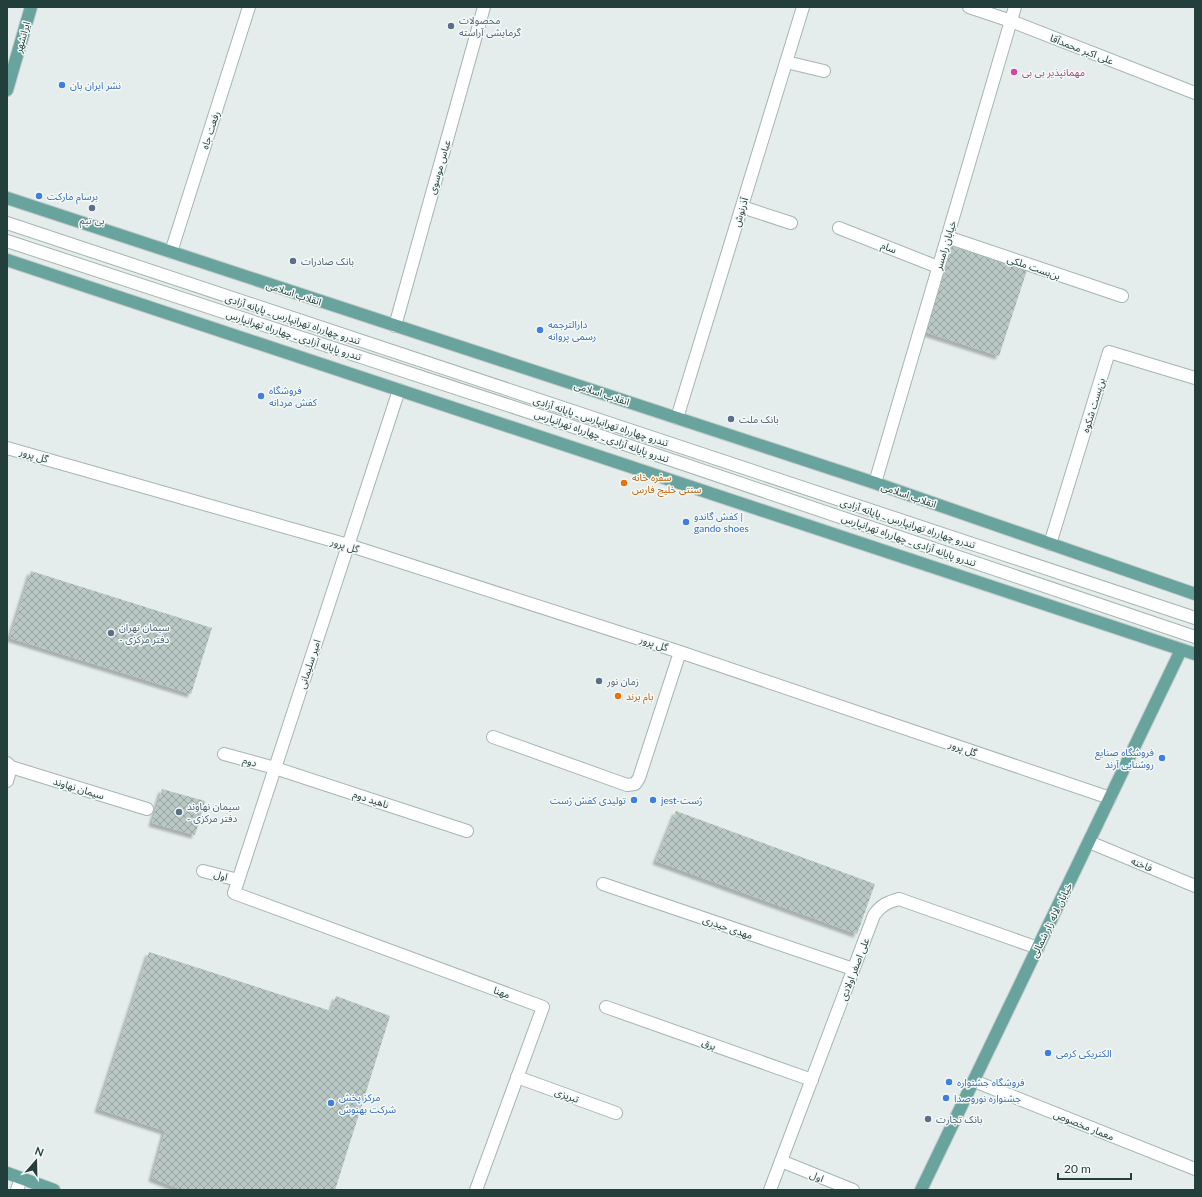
<svg xmlns="http://www.w3.org/2000/svg" width="1202" height="1197" viewBox="0 0 1202 1197" font-family="Lato,'Noto Sans Arabic',sans-serif">
	<style>
		.building { fill: url(#building-cross-hatch); filter: url(#shadow) }
		.lines { fill: none; stroke-linecap: round; stroke-linejoin: round }
		.minor-casing { stroke: #a6b5b3; stroke-width: 14 }
		.major-casing { stroke: #c1c9c8; stroke-width: 14 }
		.minor { stroke: #fff; stroke-width: 12 }
		.major { stroke: #68a39e; stroke-width: 12 }
		.service-dot { fill: #5c6f8a; stroke: #f4faf8; stroke-width: 1.5 }
		.hotel-dot { fill: #d1479c; stroke: #f4faf8; stroke-width: 1.5 }
		.shop-dot { fill: #3f7fe0; stroke: #f4faf8; stroke-width: 1.5 }
		.food-dot { fill: #e8710a; stroke: #f4faf8; stroke-width: 1.5 }
		.labels { text-anchor: middle; stroke-width: 3; stroke-linejoin: round; paint-order: stroke }
		.service-label { font-size: 10px; fill: #4e5e75; stroke: #f4faf8; text-anchor: start }
		.street-label { font-size: 10px; fill: #233f3c; stroke: #f4faf8 }
		.hotel-label { font-size: 10px; fill: #b23c85; stroke: #f4faf8; text-anchor: start }
		.shop-label { font-size: 10px; fill: #366cbe; stroke: #f4faf8; text-anchor: start }
		.food-label { font-size: 10px; fill: #c56008; stroke: #f4faf8; text-anchor: start }
	</style>
	<defs>
		<pattern id="building-cross-hatch" width="8" height="8" patternUnits="userSpaceOnUse"><rect width="8" height="8" fill="#b9c8c4"/><path d="M0 0l8 8M0 8l8-8" fill="none" stroke="#96a4a0"/></pattern>
		<filter id="shadow"><feDropShadow dx="-3.5" dy="3.5" stdDeviation="1" flood-color="#0004"/></filter>
	</defs>
	<rect width="100%" height="100%" fill="#e4edeb"/>
	<!-- building -->
	<g class="building">
		<path d="M952,246l75,24 -28,86 -74,-24z"/>
		<path d="M31,571l181,57 -21,66 -181,-56z"/>
		<path d="M162,789l43,12 -10,34 -43,-12z"/>
		<path d="M676,811l199,73 -18,50 -201,-73z"/>
		<path d="M149,952l182,59 5,-15 54,20 -55,174h-153l-30,-12 13,-47 -67,-22z"/>
	</g>
	<g class="lines">
		<defs>
			<g id="minor">
				<path d="M969,7l42,14 184,72"/>
				<path d="M786,62l38,9"/>
				<path d="M742,207l49,16"/>
				<path d="M7,223l1188,395"/>
				<path d="M839,228l99,39"/>
				<path d="M947,237l175,59"/>
				<path d="M7,241l555,182 633,214"/>
				<path d="M171,252l78,-245"/>
				<path d="M395,326l89,-319"/>
				<path d="M399,390l-165,503 309,114 -67,183"/>
				<path d="M677,418l126,-411"/>
				<path d="M7,448l341,97 332,107 430,146"/>
				<path d="M875,483l140,-476"/>
				<path d="M1050,544l59,-192 86,26"/>
				<path d="M493,737l134,48 8,-1 4,-6 41,-126"/>
				<path d="M224,754l51,14 192,63"/>
				<path d="M7,763l4,4 136,42"/>
				<path d="M7,781l4,-14"/>
				<path d="M1089,842l106,44"/>
				<path d="M203,871l35,9"/>
				<path d="M603,884l250,85"/>
				<path d="M606,1007l206,73"/>
				<path d="M517,1077l99,36"/>
				<path d="M974,1081l221,88"/>
				<path d="M781,1161l72,29"/>
				<path d="M17,1190l4,-12"/>
				<path d="M770,1190l104,-275c7,-10 14,-13 25,-16l139,49"/>
			</g>
			<g id="major">
				<path d="M7,90l24,-83"/>
				<path d="M7,198l868,285 320,111"/>
				<path d="M7,260l1188,394"/>
				<path d="M7,1173l47,17"/>
				<path d="M921,1190l260,-540"/>
			</g>
		</defs>
		<!-- minor casing -->
		<use href="#minor" class="minor-casing"/>
		<!-- major casing -->
		<use href="#major" class="major-casing"/>
		<!-- minor -->
		<use href="#minor" class="minor"/>
		<!-- major -->
		<use href="#major" class="major"/>
	</g>
	<!-- markers -->
	<g class="service-dot">
		<circle cx="451" cy="26" r="4"/>
		<circle cx="92" cy="208" r="4"/>
		<circle cx="293" cy="261" r="4"/>
		<circle cx="731" cy="419" r="4"/>
		<circle cx="111" cy="633" r="4"/>
		<circle cx="599" cy="681" r="4"/>
		<circle cx="179" cy="812" r="4"/>
		<circle cx="928" cy="1119" r="4"/>
	</g>
	<circle class="hotel-dot" cx="1014" cy="72" r="4"/>
	<g class="shop-dot">
		<circle cx="62" cy="85" r="4"/>
		<circle cx="39" cy="196" r="4"/>
		<circle cx="540" cy="330" r="4"/>
		<circle cx="261" cy="396" r="4"/>
		<circle cx="686" cy="522" r="4"/>
		<circle cx="1162" cy="758" r="4"/>
		<circle cx="634" cy="800" r="4"/>
		<circle cx="653" cy="800" r="4"/>
		<circle cx="1048" cy="1053" r="4"/>
		<circle cx="949" cy="1082" r="4"/>
		<circle cx="946" cy="1098" r="4"/>
		<circle cx="331" cy="1103" r="4"/>
	</g>
	<g class="food-dot">
		<circle cx="624" cy="483" r="4"/>
		<circle cx="618" cy="696" r="4"/>
	</g>
	<g class="labels">
		<!-- service labels -->
		<g class="service-label">
			<text x="459" y="24">محصولات<tspan x="459" dy="12">گرمایشی آراسته</tspan></text>
			<text x="92" y="224" text-anchor="middle">بی تیم</text>
			<text x="301" y="265">بانک صادرات</text>
			<text x="739" y="423">بانک ملت</text>
			<text x="119" y="631">سیمان تهران<tspan x="119" dy="12">- دفتر مرکزی</tspan></text>
			<text x="607" y="685">زمان نور</text>
			<text x="187" y="810">سیمان نهاوند<tspan x="187" dy="12">- دفتر مرکزی</tspan></text>
			<text x="936" y="1123">بانک تجارت</text>
		</g>
		<!-- street labels -->
		<g class="street-label">
			<text transform="translate(22 37) rotate(-74)" y="4">ایرانشهر</text>
			<text transform="translate(1082 49) rotate(21)" y="4">علی اکبر محمدآقا</text>
			<text transform="translate(210 130) rotate(-72)" y="4">رفعت جاه</text>
			<text transform="translate(439 167) rotate(-74)" y="4">عباس موسوی</text>
			<text transform="translate(740 212) rotate(-73)" y="4">آذرنوش</text>
			<text transform="translate(945 245) rotate(-73)" y="4">خیابان رامسر</text>
			<text transform="translate(889 247) rotate(21)" y="4">سام</text>
			<text transform="translate(1034 267) rotate(19)" y="4">بن‌بست ملکی</text>
			<text transform="translate(294 293) rotate(18)" y="4">انقلاب اسلامی</text>
			<text transform="translate(293 319) rotate(18)" y="4">تندرو چهارراه تهرانپارس ـ پایانه آزادی</text>
			<text transform="translate(294 335) rotate(18)" y="4">تندرو پایانه آزادی ـ چهارراه تهرانپارس</text>
			<text transform="translate(602 393) rotate(18)" y="4">انقلاب اسلامی</text>
			<text transform="translate(1093 405) rotate(-73)" y="4">بن‌بست شکوه</text>
			<text transform="translate(601 421) rotate(18)" y="4">تندرو چهارراه تهرانپارس ـ پایانه آزادی</text>
			<text transform="translate(602 436) rotate(19)" y="4">تندرو پایانه آزادی ـ چهارراه تهرانپارس</text>
			<text transform="translate(34 455) rotate(16)" y="4">گل پرور</text>
			<text transform="translate(909 495) rotate(19)" y="4">انقلاب اسلامی</text>
			<text transform="translate(908 523) rotate(18)" y="4">تندرو چهارراه تهرانپارس ـ پایانه آزادی</text>
			<text transform="translate(909 540) rotate(19)" y="4">تندرو پایانه آزادی ـ چهارراه تهرانپارس</text>
			<text transform="translate(345 545) rotate(17)" y="4">گل پرور</text>
			<text transform="translate(654 643) rotate(18)" y="4">گل پرور</text>
			<text transform="translate(309 664) rotate(-72)" y="4">امیر سلیمانی</text>
			<text transform="translate(963 748) rotate(19)" y="4">گل پرور</text>
			<text transform="translate(250 761) rotate(16)" y="4">دوم</text>
			<text transform="translate(79 788) rotate(17)" y="4">سیمان نهاوند</text>
			<text transform="translate(371 799) rotate(18)" y="4">ناهید دوم</text>
			<text transform="translate(1142 864) rotate(22)" y="4">فاخته</text>
			<text transform="translate(221 875) rotate(15)" y="4">اول</text>
			<text transform="translate(1051 920) rotate(-64)" y="4">خیابان لاله زار شمالی</text>
			<text transform="translate(728 927) rotate(19)" y="4">مهدی حیدری</text>
			<text transform="translate(854 969) rotate(-69)" y="4">علی اصغر اولادی</text>
			<text transform="translate(502 992) rotate(20)" y="4">مهنا</text>
			<text transform="translate(709 1044) rotate(20)" y="4">برق</text>
			<text transform="translate(567 1095) rotate(20)" y="4">تبریزی</text>
			<text transform="translate(1084 1125) rotate(22)" y="4">معمار مخصوص</text>
			<text transform="translate(817 1176) rotate(22)" y="4">اول</text>
		</g>
		<!-- hotel labels -->
		<g class="hotel-label">
			<text x="1022" y="76">مهمانپذیر بی بی</text>
		</g>
		<!-- shop labels -->
		<g class="shop-label">
			<text x="70" y="89">نشر ایران بان</text>
			<text x="47" y="200">برسام مارکت</text>
			<text x="548" y="328">دارالترجمه<tspan x="548" dy="12">رسمی پروانه</tspan></text>
			<text x="269" y="394">فروشگاه<tspan x="269" dy="12">کفش مردانه</tspan></text>
			<text x="694" y="520">کفش گاندو |<tspan x="694" dy="12">gando shoes</tspan></text>
			<text x="1154" y="756" text-anchor="end">فروشگاه صنایع<tspan x="1154" dy="12">روشنایی آرند</tspan></text>
			<text x="626" y="804" text-anchor="end">تولیدی کفش ژست</text>
			<text x="661" y="804">jest-ژست</text>
			<text x="1056" y="1057">الکتریکی کرمی</text>
			<text x="957" y="1086">فروشگاه جشنواره</text>
			<text x="339" y="1101">مرکز پخش<tspan x="339" dy="12">شرکت بهنوش</tspan></text>
			<text x="954" y="1102">جشنواره نوروصدا</text>
		</g>
		<!-- food labels -->
		<g class="food-label">
			<text x="632" y="481">سفره خانه<tspan x="632" dy="12">سنتی خلیج فارس</tspan></text>
			<text x="626" y="700">بام برند</text>
		</g>
	</g>
	<!-- border -->
	<rect width="1202" height="1197" fill="none" stroke="#233f3c" stroke-width="16"/>
	<!-- north arrow -->
	<g transform="translate(36 1161) rotate(20)" stroke="#f4faf8" stroke-width="3" paint-order="stroke">
	<path d="M0-3L7 15L0 10L-7 15Z" fill="#233f3c"/>
	<text y="-6" font-size="11" font-weight="bold" text-anchor="middle" fill="#233f3c">N</text>
	</g>
	<!-- scale -->
	<path d="M1058 1173v6h73v-6" fill="none" stroke="#233f3c" stroke-width="2"/>
	<text x="1064" y="1173" font-size="12" fill="#233f3c" stroke="#f4faf8" stroke-width="3" paint-order="stroke">20 m</text>
</svg>
